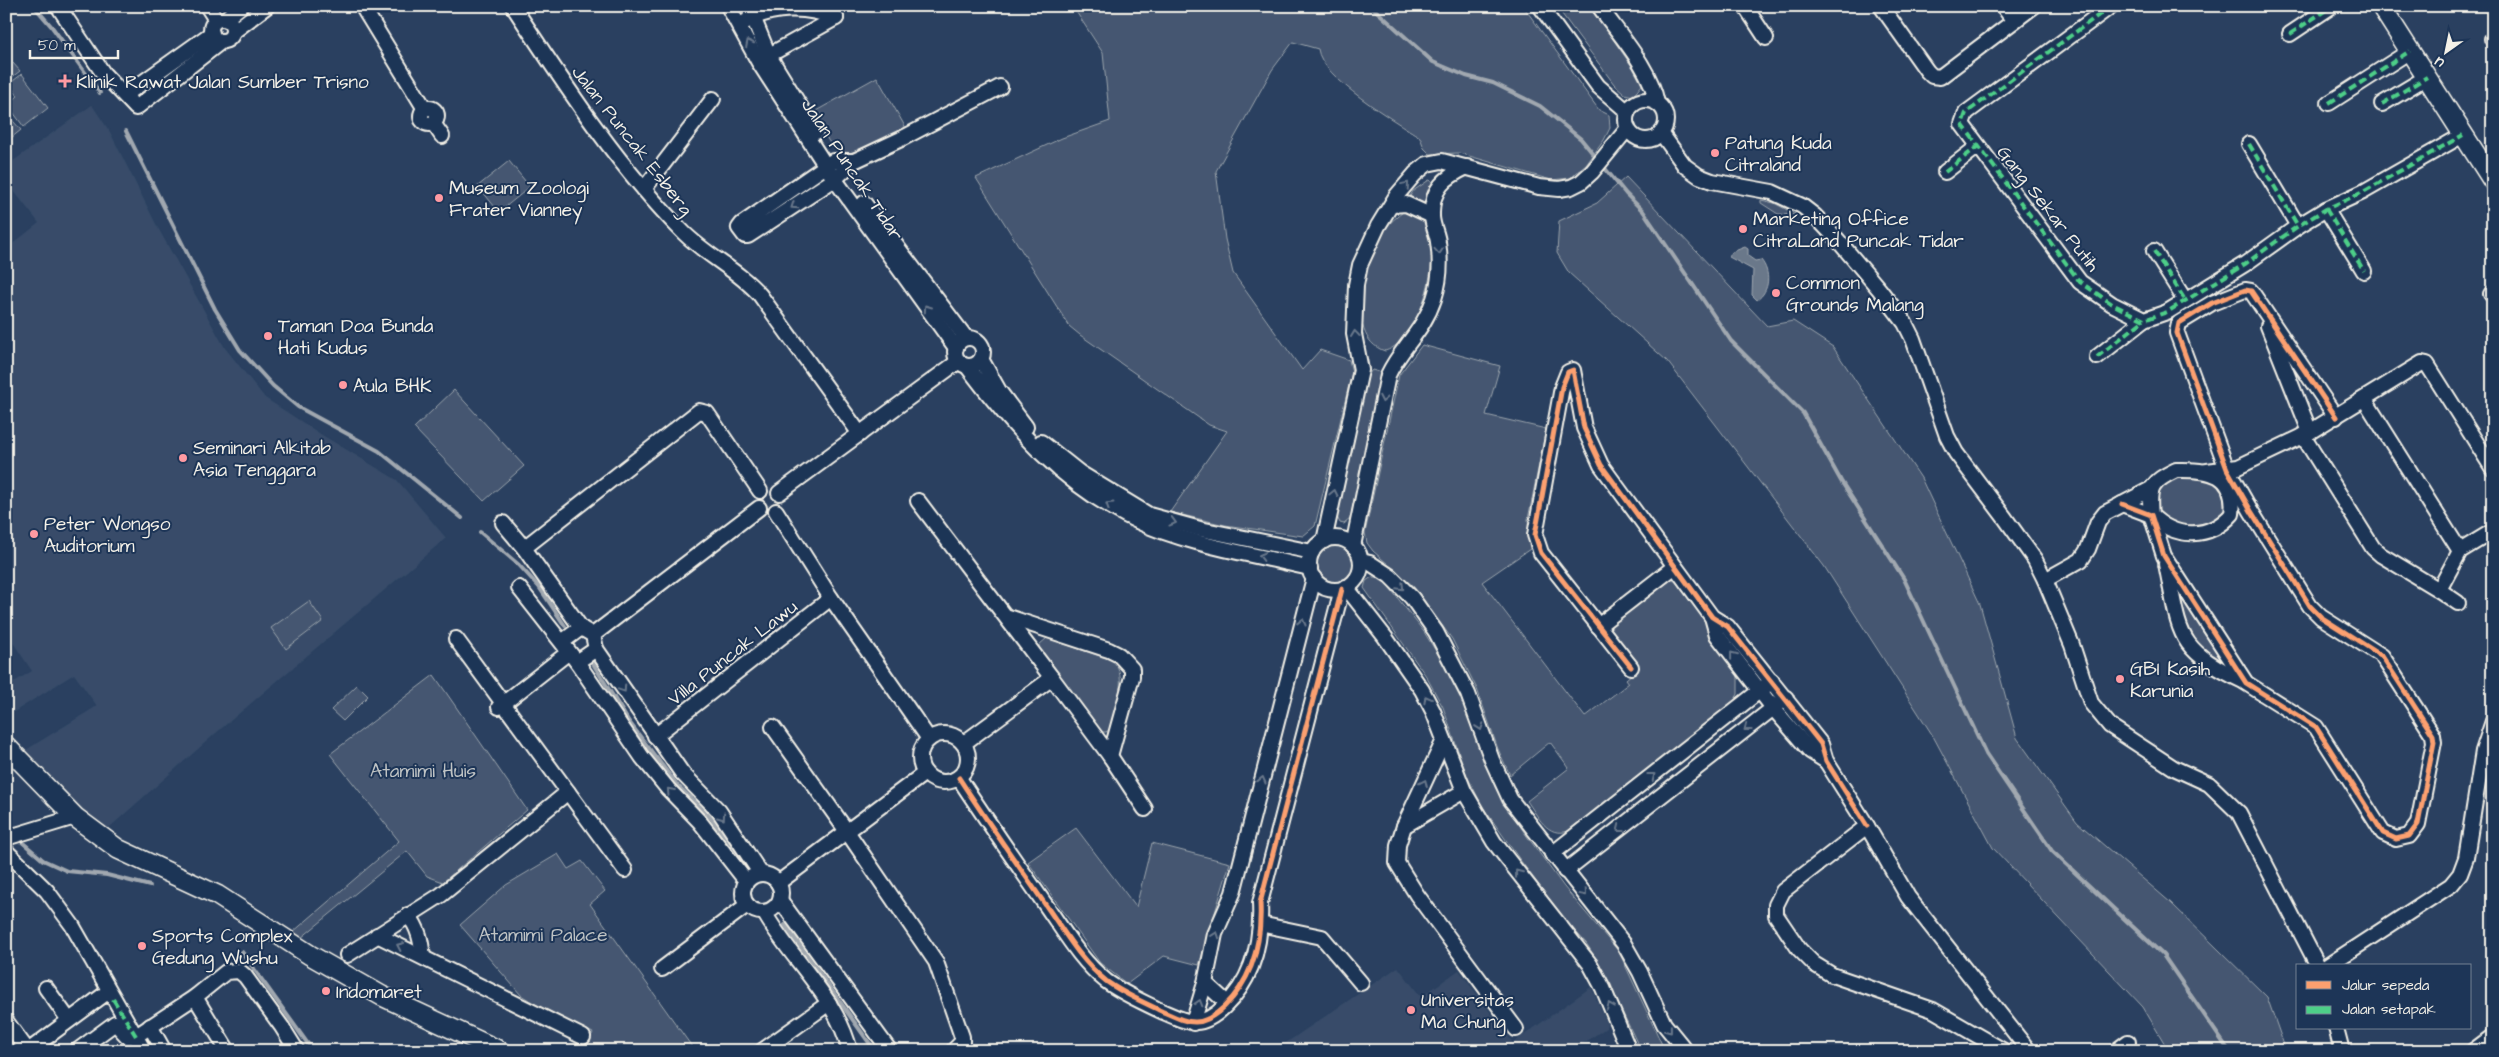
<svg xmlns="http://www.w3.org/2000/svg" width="2499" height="1057" viewBox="0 0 2499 1057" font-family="'Architects Daughter',sans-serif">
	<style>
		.built { fill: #374c69 }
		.green { fill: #445771; stroke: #9ca4ac }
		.water { fill: #6a788a; stroke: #a1a8b0 }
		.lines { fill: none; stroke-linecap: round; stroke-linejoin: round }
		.stream { stroke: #a1a8b0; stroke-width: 4 }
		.street-casing { stroke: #f4f1e8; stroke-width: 18 }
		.secondary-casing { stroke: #f4f1e8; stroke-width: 22 }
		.street { stroke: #1d3557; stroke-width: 14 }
		.secondary { stroke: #1d3557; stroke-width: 19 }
		.quiet { stroke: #4dcf88; stroke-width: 4; stroke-dasharray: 8 4; stroke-linecap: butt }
		.cycleway-casing { stroke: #1d3557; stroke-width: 8 }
		.cycleway { stroke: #fca06f; stroke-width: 5 }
		.oneway { stroke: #68778a }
		.poi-dot { fill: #ff9aa2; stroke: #1d3557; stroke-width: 2 }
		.labels { text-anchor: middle; stroke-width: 4; stroke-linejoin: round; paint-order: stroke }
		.poi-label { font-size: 19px; fill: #f4f1e8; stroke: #1d3557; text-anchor: start }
		.street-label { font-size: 19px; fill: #f4f1e8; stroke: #1d3557 }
		.park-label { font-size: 19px; fill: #bfc3c4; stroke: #1d3557 }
	</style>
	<rect width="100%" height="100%" fill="#2a4060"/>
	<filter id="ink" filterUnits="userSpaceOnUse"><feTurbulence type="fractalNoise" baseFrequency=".02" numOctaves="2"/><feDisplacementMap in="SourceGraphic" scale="10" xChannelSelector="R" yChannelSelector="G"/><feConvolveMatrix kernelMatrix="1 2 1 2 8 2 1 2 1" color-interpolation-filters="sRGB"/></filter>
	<g filter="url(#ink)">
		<!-- built -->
		<g class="built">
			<path d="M92,105l18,27 48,96 67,120 40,50 57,37 75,45 49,58 -230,195 -114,101 -81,-81 76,-47 -23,-32 -68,43v-30l26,-16 -26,-39v-383l33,-26 -33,-42v-15z"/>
			<path d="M1398,967l23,30 38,-27 54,73 78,-56 16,36 -1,5 -34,23h-298z"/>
		</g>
		<!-- green -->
		<g class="green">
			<path d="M1068,6h455l76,104 10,5 1,13 -6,12 -18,25 -16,13 -19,2 -92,-27 -29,1 -6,-6 -4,-11c-25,-16 -99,-59 -102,-88l-25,-7 -21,28 -56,101 9,68 8,34 69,97 18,-20 29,10 3,12 -37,154 -12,10 -78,-11 -55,-13 57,-81 -18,-6 -129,-90 -11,-9 -93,-148 86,-40 48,-17 -7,-68 -28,-43z"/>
			<path d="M1556,6h34l43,62 9,17 -9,11 -8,-2 -11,-10z"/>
			<path d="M6,55l14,16 -13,10 -1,-1z"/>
			<path d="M22,74l26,34 -24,19 -14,-19 3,-3 -2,-3 7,-6 -9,-12z"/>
			<path d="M877,77l30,53c-17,7 -57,32 -72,19 -9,-8 -15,-26 -21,-37z"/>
			<path d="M6,113l15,17 -15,12z"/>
			<path d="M509,161l21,26 -31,25 -21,-26z"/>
			<path d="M1626,177l141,149 26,-5 40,26 88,131 59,126 37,134 60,84 94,81 96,94 19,54h-117l-26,-44 -150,-159 -60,-112 -109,-170 -157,-205 -98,-88 -12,-20 2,-32 38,-18z"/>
			<path d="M1429,180l3,1 -6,24 -10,-5h-8l5,-9z"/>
			<path d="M1761,200l13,3 23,12 -19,-1 -17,-11z"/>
			<path d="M1403,212c53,-4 25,127 -18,139 -44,-14 -18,-97 1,-123 4,-6 11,-11 17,-16z"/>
			<path d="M1422,345l78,21 -14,49 60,14 -18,90 2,30 -48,33 103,135 44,-34 -3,-4 13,-11 -28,-39v-4l60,-45 4,1 31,41 4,17 28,34v21l-4,7 -166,130c-21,7 -30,-15 -41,-30l42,-33 -19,-26 -40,33 -12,-26 -21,-60 -25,-50 -38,-52 -41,-36 -6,-8 -2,-10 34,-158z"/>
			<path d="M1372,370l7,2 3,7 -32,140 -6,5 -4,-1 -4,-8 32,-140z"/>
			<path d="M454,390l70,76 -40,35 -70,-73z"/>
			<path d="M2198,476c76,20 -10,84 -43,31 4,-30 15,-30 43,-31z"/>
			<circle cx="1335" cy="563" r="19"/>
			<path d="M1372,577h7l7,6 38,49 31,50 40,105 29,45 40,55 55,65 46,99h-24l-42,-88 -13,-20 -20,-22 -46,-61 -37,-53 -16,-31 -24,-69 -17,-31 -62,-88 2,-7z"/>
			<path d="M2181,593l46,74 -29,-17 -12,-23 -8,-33z"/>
			<path d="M309,601l14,20 -37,28 -15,-21z"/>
			<path d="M1047,638l67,23c14,17 1,48 -3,68l-5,3h-6l-61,-82v-5z"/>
			<path d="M434,675l93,135 -84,72 -16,-6 -20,-25 -106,87 -8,-6 106,-91 -69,-87z"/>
			<path d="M357,685l11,11 -25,25 -12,-11z"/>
			<path d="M1076,828l60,79 16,-64 78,20 -31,102 -35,-9 -37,28 -27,-21 -72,-101z"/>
			<path d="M558,854l10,15 14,-8 23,30 -15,13 105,147h-113l11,-18 -48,-23 -24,-15 -61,-70 46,-40z"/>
		</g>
		<!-- water -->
		<path class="water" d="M1745,247l3,2v7l7,5 6,-1c10,12 9,31 -4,40l-5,-5 1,-25 -24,-13 3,-5z"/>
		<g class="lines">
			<!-- stream -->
			<g class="stream">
				<path d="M34,6l18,21 48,66"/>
				<path d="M1371,6l62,56 33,14 27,7 47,23 41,33 45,55 17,17 88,130 72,72 38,68 63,98 82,175 66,97 111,104 66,96"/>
				<path d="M126,131l89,178 25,41 33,36 25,21 81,44 83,67"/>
				<path d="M480,532l39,33 20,22 26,39"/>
				<path d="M592,662l37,60 48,63 34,33 36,53"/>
				<path d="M6,818l16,24 21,18 24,11 40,4 43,11"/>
				<path d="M785,925l90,126"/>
				<path d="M242,952l71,99"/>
			</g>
			<defs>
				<g id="street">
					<path d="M58,6l45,67 33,35 86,-67"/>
					<path d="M207,6l9,14"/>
					<path d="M362,6l63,103"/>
					<path d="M513,6c52,79 104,160 171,227 23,23 54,37 76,62l100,139"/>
					<path d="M728,6l30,55 73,113 125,174"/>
					<path d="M747,6l6,11 16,39 47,76"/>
					<path d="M1540,6l58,80 30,26"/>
					<path d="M1599,6c21,30 51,61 58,97"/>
					<path d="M1745,6l21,32"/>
					<path d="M1881,6l46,65 5,5 8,1 94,-71"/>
					<path d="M2003,6l11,15"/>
					<path d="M2111,6l-145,107 -4,11 118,158 32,22 32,16 23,-8 78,-48 53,-38 28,-17 37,-17 100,-57"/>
					<circle cx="222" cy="30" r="11"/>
					<path d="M225,19l16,-13"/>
					<path d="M745,22c28,-16 61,-16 91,-4"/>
					<path d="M233,32l34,-26"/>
					<path d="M2290,34l42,-28"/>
					<path d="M2492,39h1"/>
					<path d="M762,59l74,-41"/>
					<path d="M125,95l87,-62"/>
					<circle cx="1646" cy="120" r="20"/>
					<path d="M2329,103l81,-52"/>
					<path d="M2382,104l45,-27"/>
					<circle cx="429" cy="116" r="8"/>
					<path d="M433,123l9,13"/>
					<path d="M1661,133l24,33 14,10 13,5 60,11 30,14 13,10 21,22 43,51 26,34 8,16 34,97 9,17 49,65 30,42 10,20 27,65 19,58 19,23 64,42 35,16 30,29 79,153"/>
					<path d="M2249,144l49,82"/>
					<path d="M854,161h-21l-91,63 -3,4 6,8h3l87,-57 19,-18 47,-22 99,-52"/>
					<path d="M1945,172l32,-25"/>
					<path d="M644,189l69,-90"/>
					<path d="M864,203l102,135"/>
					<path d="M1392,205l14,-1 26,12"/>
					<path d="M2326,209l38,62"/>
					<path d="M2154,251l31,49"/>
					<path d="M2491,294l2,-1"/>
					<path d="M2268,326l42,106"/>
					<circle cx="969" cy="352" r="14"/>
					<path d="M2097,357l47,-37"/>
					<path d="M981,359l18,32 27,36"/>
					<path d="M967,366c48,64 96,119 170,155 47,23 120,34 173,47"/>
					<path d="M2365,400l95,151"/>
					<path d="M2303,436l70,112 8,7 58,35 21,-39 33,-20"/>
					<path d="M1041,442l39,31 69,42 51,14 112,23"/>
					<path d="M2176,470c33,-1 61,3 56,44 -22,25 -56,26 -81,1 -3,-27 0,-33 25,-45z"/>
					<path d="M2207,471l31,-4 65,-31 119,-73 5,1 66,105"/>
					<path d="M779,493l180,-132"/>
					<path d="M918,501l134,177 -88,65"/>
					<path d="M2122,504l29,11 13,41 82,127 70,44 67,106 13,6 13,-3 9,-12 16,-82 -1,-7 -51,-79 -61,-39 -11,-11 -59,-95 -24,-42 -50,-136 2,-10 33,-20 33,-13 6,1 85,126"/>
					<path d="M776,511l55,87 98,141"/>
					<path d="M503,523l21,25 57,80"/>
					<circle cx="1335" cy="564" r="26"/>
					<path d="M1324,541l37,-171 -7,-36 2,-49 4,-20 18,-39 19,-31 18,-21 12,-10 15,-3 97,26 20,2 12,-2 10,-5 11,-10 36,-44"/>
					<path d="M1353,546l35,-171c13,-28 35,-43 46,-76 6,-18 7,-38 4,-57 -1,-9 -6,-17 -6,-26 -1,-27 13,-39 35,-49"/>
					<path d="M524,548l175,-137 8,2 53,78"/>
					<path d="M1361,561l9,2 20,13 22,22 24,34 32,62 24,66 18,39 114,145 16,28 24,52 22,27"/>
					<path d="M2166,564c15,72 8,84 79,118"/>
					<path d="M2045,580l36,-20 7,-11 10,-27 7,-9 46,-24"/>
					<path d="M1346,587l39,50 37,53 11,21 31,80 30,51 96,122 13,24 26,63"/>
					<path d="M519,588l58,74 19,-13 -3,-14 -12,-7 -19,14"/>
					<path d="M2439,590l19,13"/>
					<path d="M1008,617l101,33 10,5 13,14v8l-22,79"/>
					<path d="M1712,617l5,18 56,73 37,43 16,10"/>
					<path d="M1598,626l76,-59"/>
					<path d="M593,635l166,-127"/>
					<path d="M456,639l169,231"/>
					<path d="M596,649l86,124 37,38 42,63"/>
					<path d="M577,662l65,95 26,32 32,33 46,59"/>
					<path d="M1631,667l-90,-114 -6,-18 27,-148 6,-15 5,-2 11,58 17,37 111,152 16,10 93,117 5,17 41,65"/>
					<path d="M1052,678l58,78 35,53"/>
					<path d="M499,707l70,-55"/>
					<path d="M773,727l73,103 90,132 26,75v5l-9,9"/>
					<circle cx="944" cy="758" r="24"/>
					<path d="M655,736l176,-138"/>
					<path d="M1444,740l-40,86 -6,19 -1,18 20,32 99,134"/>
					<path d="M959,778c28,43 58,86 88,129 18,26 34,54 59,74 16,12 35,20 53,29 28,12 40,21 65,-3 29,-28 38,-64 36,-104l82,-314"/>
					<path d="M1404,826l60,-35"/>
					<path d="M6,838l69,-21"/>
					<path d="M6,851l41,40 25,34 72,126"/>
					<path d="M1552,854l220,-173"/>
					<path d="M1565,871l221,-173"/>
					<circle cx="762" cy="893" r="19"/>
					<path d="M778,883l147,-110"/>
					<path d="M780,900l110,151"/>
					<path d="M764,912c26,47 73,85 86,139"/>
					<path d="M408,915c11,13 13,26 15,42"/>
					<path d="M1260,924l62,13 39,46"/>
					<path d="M377,935l206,102"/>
					<path d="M347,955l94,-60 127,-103"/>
					<path d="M2327,966l124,-81 9,-11 6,-16 17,-107 10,-30"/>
					<path d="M662,969l85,-64"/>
					<path d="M1205,983l22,20"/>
					<path d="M46,988l23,32"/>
					<path d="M195,997l33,54"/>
					<path d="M6,1021l22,30"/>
					<path d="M1193,1023l12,-40 10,-49 18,-41 81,-315"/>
					<path d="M150,1026l14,25"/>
					<path d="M2336,1028l6,23"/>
					<path d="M28,1051l81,-60"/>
					<path d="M77,1051l38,-28 12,13h9l59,-39 31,-25 13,-1 6,5 37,51 15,24"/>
					<path d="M762,1051l67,-48"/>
					<path d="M2004,1051l-71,-41 -101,-35 -18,-11 -15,-15 -23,-34v-10l7,-14 84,-65 41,71 121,154"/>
					<path d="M2116,1051l12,-9"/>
					<path d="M2473,1051l20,-15"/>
				</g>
				<g id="secondary">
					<path d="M2381,6l112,175"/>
					<path d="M6,746l69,71 43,32 99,46 93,60 72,41 118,55"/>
				</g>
			</defs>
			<!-- street casing -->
			<use href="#street" class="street-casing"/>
			<!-- secondary casing -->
			<use href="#secondary" class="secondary-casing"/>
			<!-- street -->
			<use href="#street" class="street"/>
			<!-- secondary -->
			<use href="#secondary" class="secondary"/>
			<!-- quiet -->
			<g class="quiet">
				<path d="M2111,6l-145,107 -4,11 118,158 32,22 32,16 23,-8 78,-48 53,-38 28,-17 37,-17 100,-57"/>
				<path d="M2290,34l42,-28"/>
				<path d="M2329,103l81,-52"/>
				<path d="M2382,104l45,-27"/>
				<path d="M2249,144l49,82"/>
				<path d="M1945,172l32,-25"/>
				<path d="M2326,209l38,62"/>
				<path d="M2154,251l31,49"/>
				<path d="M2097,357l47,-37"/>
				<path d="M113,999l23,37"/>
			</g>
			<defs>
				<g id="cycleway">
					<path d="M2122,504l29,11 13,41 82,127 70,44 67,106 13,6 13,-3 9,-12 16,-82 -1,-7 -51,-79 -61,-39 -11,-11 -59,-95 -24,-42 -50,-136 2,-10 33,-20 33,-13 6,1 85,126"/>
					<path d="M1631,667l-90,-114 -6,-18 27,-148 6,-15 5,-2 11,58 17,37 111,152 16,10 93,117 5,17 41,65"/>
					<path d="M959,778c28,43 58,86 88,129 18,26 34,54 59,74 16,12 35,20 53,29 28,12 40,21 65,-3 29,-28 38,-64 36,-104l82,-314"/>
				</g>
			</defs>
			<!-- cycleway casing -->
			<use href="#cycleway" class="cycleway-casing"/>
			<!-- cycleway -->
			<use href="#cycleway" class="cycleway"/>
		</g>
		<!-- one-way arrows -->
		<defs><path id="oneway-chevron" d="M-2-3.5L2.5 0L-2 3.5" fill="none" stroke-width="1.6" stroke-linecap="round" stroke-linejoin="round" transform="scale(1.25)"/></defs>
		<g class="oneway">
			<use href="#oneway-chevron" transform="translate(749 43) rotate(-117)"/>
			<use href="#oneway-chevron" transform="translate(1406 185) rotate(-50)"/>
			<use href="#oneway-chevron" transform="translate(794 206) rotate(146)"/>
			<use href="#oneway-chevron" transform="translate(1439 251) rotate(86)"/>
			<use href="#oneway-chevron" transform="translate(927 308) rotate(-125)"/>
			<use href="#oneway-chevron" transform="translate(1355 334) rotate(-96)"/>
			<use href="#oneway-chevron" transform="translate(1383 399) rotate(101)"/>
			<use href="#oneway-chevron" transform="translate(1334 493) rotate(-78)"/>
			<use href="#oneway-chevron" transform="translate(1109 505) rotate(-148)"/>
			<use href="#oneway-chevron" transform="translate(1173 522) rotate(15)"/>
			<use href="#oneway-chevron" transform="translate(1262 556) rotate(-166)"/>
			<use href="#oneway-chevron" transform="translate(1401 587) rotate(45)"/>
			<use href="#oneway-chevron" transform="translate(1302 622) rotate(-76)"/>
			<use href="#oneway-chevron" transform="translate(1733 655) rotate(-128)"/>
			<use href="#oneway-chevron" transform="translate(623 689) rotate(56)"/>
			<use href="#oneway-chevron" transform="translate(1427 699) rotate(-119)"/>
			<use href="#oneway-chevron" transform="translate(1480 727) rotate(71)"/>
			<use href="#oneway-chevron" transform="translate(1747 728) rotate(142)"/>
			<use href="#oneway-chevron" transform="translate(1652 776) rotate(-38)"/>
			<use href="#oneway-chevron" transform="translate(1262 780) rotate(-76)"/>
			<use href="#oneway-chevron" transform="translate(1424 783) rotate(-65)"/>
			<use href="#oneway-chevron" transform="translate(670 791) rotate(-132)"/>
			<use href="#oneway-chevron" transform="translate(722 817) rotate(55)"/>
			<use href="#oneway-chevron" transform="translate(1620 829) rotate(142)"/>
			<use href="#oneway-chevron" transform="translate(1518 873) rotate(-128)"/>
			<use href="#oneway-chevron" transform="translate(1584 893) rotate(50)"/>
			<use href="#oneway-chevron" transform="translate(1216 935) rotate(-71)"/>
			<use href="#oneway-chevron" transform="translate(400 946) rotate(-155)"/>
			<use href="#oneway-chevron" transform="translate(1199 1003) rotate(-73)"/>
			<use href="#oneway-chevron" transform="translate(1610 1006) rotate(-113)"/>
			<use href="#oneway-chevron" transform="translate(1669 1030) rotate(52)"/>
		</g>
	</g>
	<!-- markers -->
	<g class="poi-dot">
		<path d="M62.5 73.5h5v5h5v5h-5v5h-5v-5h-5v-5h5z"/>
		<circle cx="1715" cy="153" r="5"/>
		<circle cx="439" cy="198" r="5"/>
		<circle cx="1743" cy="229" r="5"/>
		<circle cx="1776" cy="293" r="5"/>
		<circle cx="268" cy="336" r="5"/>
		<circle cx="343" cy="385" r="5"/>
		<circle cx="183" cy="458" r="5"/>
		<circle cx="34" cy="534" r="5"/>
		<circle cx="2120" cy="679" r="5"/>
		<circle cx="142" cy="946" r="5"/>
		<circle cx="326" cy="991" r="5"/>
		<circle cx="1411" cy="1010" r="5"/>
	</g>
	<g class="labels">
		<!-- poi labels -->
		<g class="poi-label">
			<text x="76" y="88">Klinik Rawat Jalan Sumber Trisno</text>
			<text x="1725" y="149">Patung Kuda<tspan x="1725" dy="22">Citraland</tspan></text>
			<text x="449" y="194">Museum Zoologi<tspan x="449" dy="22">Frater Vianney</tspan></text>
			<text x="1753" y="225">Marketing Office<tspan x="1753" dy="22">CitraLand Puncak Tidar</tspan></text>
			<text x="1786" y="289">Common<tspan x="1786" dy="22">Grounds Malang</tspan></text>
			<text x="278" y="332">Taman Doa Bunda<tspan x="278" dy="22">Hati Kudus</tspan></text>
			<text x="353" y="392">Aula BHK</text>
			<text x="193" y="454">Seminari Alkitab<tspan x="193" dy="22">Asia Tenggara</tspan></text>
			<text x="44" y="530">Peter Wongso<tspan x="44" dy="22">Auditorium</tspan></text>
			<text x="2130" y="675">GBI Kasih<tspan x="2130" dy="22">Karunia</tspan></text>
			<text x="152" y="942">Sports Complex<tspan x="152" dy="22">Gedung Wushu</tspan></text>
			<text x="336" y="998">Indomaret</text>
			<text x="1421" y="1006">Universitas<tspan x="1421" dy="22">Ma Chung</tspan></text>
		</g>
		<!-- street labels -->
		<g class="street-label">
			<text transform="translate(633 140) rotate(52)" y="7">Jalan Puncak Esberg</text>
			<text transform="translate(853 169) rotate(56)" y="7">Jalan Puncak Tidar</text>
			<text transform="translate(2049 208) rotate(52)" y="7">Gang Sekar Putih</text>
			<text transform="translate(732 652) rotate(-38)" y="7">Villa Puncak Lawu</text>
		</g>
		<!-- park labels -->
		<g class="park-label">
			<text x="423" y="777">Atamimi Huis</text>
			<text x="543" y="941">Atamimi Palace</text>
		</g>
	</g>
	<!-- margin -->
	<rect width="2499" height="1057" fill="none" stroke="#1d3557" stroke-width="25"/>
	<rect x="12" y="12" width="2474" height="1032" fill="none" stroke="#f4f1e8" stroke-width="2" filter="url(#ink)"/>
	<!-- legend -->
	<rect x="2296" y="964" width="175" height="65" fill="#1d3557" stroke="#738091"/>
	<rect x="2306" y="981" width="25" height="8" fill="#fca06f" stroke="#738091"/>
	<text x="2342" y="990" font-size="15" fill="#f4f1e8">Jalur sepeda</text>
	<rect x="2306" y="1006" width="25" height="8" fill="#4dcf88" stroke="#738091"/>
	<text x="2342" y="1014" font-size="15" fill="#f4f1e8">Jalan setapak</text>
	<!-- north arrow -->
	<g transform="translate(2446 52) rotate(213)" stroke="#1d3557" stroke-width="4" paint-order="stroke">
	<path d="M0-4L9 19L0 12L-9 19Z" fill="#f4f1e8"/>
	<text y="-8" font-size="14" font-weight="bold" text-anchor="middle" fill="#f4f1e8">U</text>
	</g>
	<!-- scale -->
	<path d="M30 50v8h88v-8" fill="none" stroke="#f4f1e8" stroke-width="2.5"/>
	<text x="38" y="50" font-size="15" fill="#f4f1e8" stroke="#1d3557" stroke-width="4" paint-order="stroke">50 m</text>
</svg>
